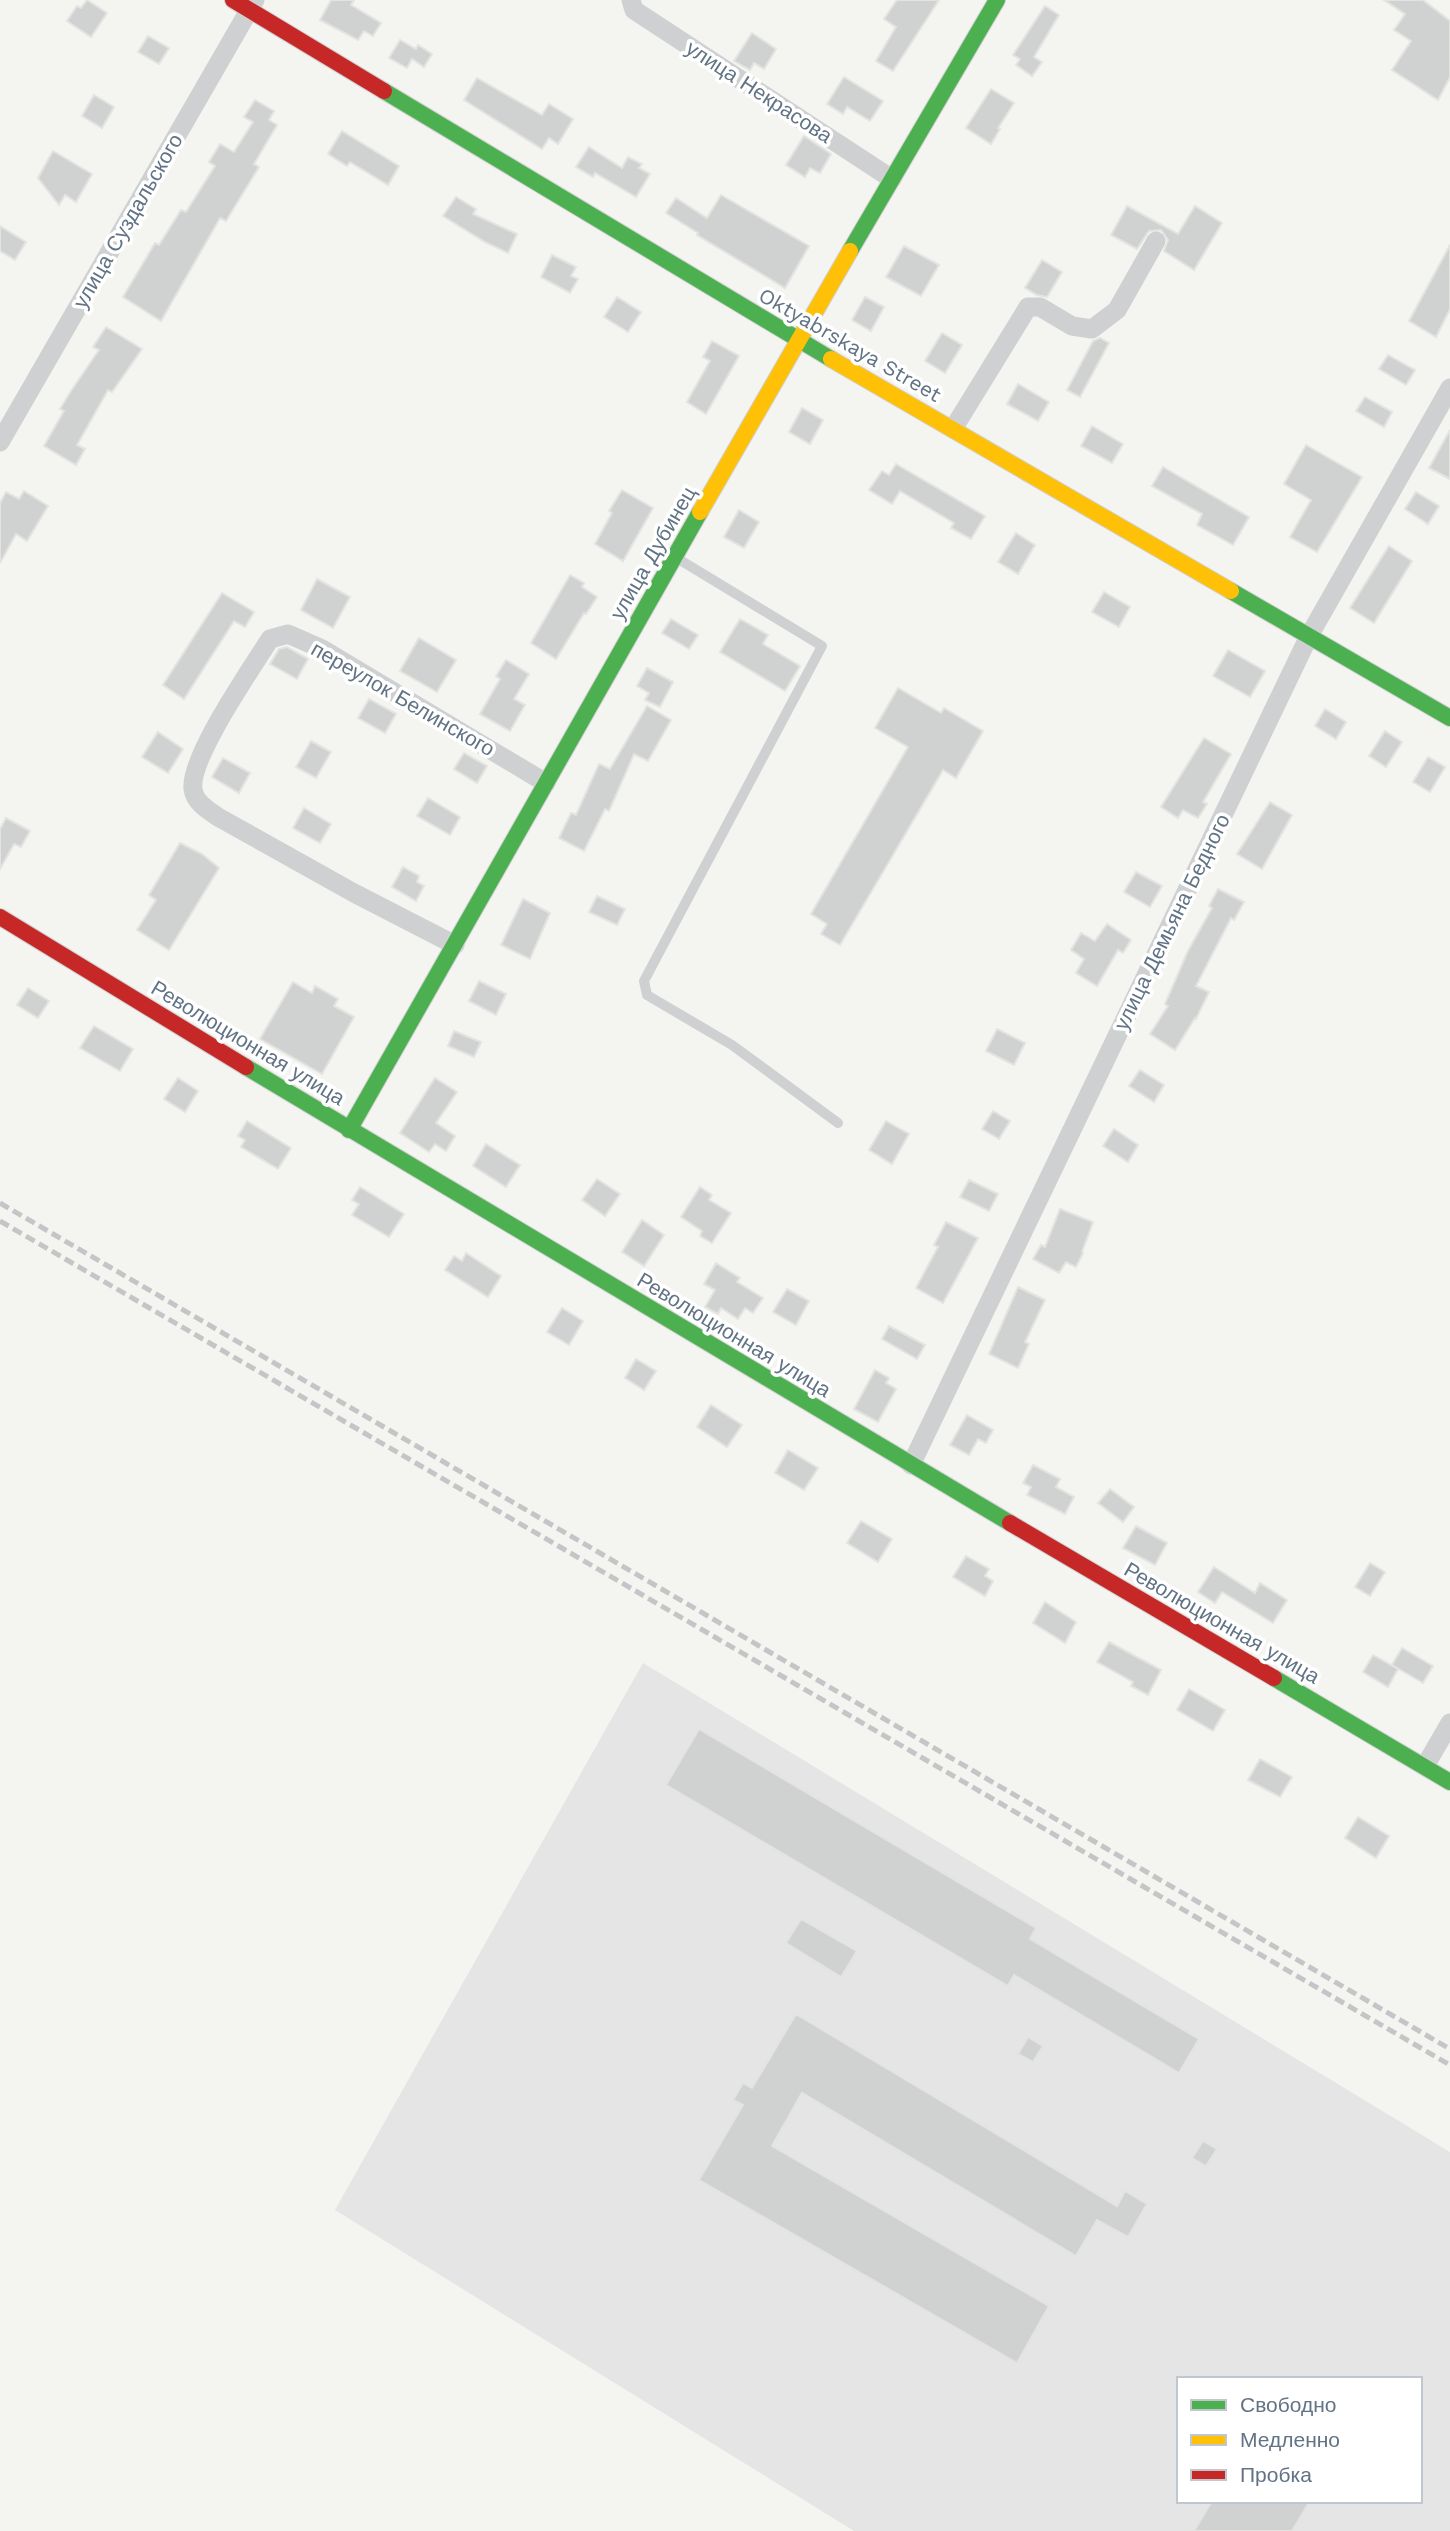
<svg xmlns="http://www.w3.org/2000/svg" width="1450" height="2531" viewBox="0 0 1450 2531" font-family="'Work Sans',sans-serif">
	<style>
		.built { fill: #e4e5e4; fill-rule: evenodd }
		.building { fill: #d0d1d1; stroke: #e3e3e1; stroke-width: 2 }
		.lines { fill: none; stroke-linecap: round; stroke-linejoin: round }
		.fast-casing { stroke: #cfd1d1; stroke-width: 18 }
		.slow-casing { stroke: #cfd1d1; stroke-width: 18 }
		.jam-casing { stroke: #cfd1d1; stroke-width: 18 }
		.lane { stroke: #cfd0d1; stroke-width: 10 }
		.street { stroke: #cfd0d1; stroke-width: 19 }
		.fast { stroke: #4caf50; stroke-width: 16 }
		.slow { stroke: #ffc107; stroke-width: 16 }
		.jam { stroke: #c62828; stroke-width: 16 }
		.rail { stroke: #c4c5c6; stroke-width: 5; stroke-dasharray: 10 5; stroke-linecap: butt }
		.labels { text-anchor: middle; stroke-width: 7; stroke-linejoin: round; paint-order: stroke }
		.street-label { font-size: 21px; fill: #617384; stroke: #fff }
	</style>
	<rect width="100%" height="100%" fill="#f4f4f1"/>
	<!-- built -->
	<path class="built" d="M643,1663l807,489v379h-596l-519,-321zM1179,2379h241v122h-241z"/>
	<!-- building -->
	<g class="building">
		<path d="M87,0l20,13 -16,24 -24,-16 10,-15 4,2z"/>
		<path d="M331,0h23l-3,5 30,18 -8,13 -9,-5 -6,9 -38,-20z"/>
		<path d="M897,0h42l-46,71 -17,-10 20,-34 -12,-8z"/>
		<path d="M1384,0h39l27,21v56l-12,23 -46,-30 19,-29 -17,-11 11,-16z"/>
		<path d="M1045,6l14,9 -25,42 8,5 -10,14 -16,-11 4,-6 -7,-4z"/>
		<path d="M752,33l24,16 -12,20 -10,-6 -4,7 -16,-9z"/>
		<path d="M148,36l21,12 -10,16 -21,-12z"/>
		<path d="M400,40l16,9 2,-4 14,9 -8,13 -12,-8 -5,9 -18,-10z"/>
		<path d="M844,77l39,24 -13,20 -23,-14 -4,7 -16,-10z"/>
		<path d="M477,78l65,37 7,-11 24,15 -15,25 -9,-6 -7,11 -78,-49z"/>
		<path d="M991,89l23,14 -16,25 2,1 -9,15 -25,-16z"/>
		<path d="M94,95l20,12 -12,21 -20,-12z"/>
		<path d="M255,100l19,11 -5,9 8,5 -23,39 5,3 -33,54 -6,-3 -59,103 -38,-24 32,-54 4,2 22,-35 5,2 29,-46 -6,-4 11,-18 14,8 19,-30 -9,-5z"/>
		<path d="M342,131l57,35 -11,19 -38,-23 -3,4 -19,-12z"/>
		<path d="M804,136l27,18 -11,19 -10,-5 -5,9 -19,-12z"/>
		<path d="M589,147l33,21 6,-11 14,7 -3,4 11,6 -14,23 -41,-24 -2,4 -17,-10z"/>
		<path d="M53,151l39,23 -16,28 -11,-7 -6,10 -21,-27z"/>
		<path d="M721,195l88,51 -24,42 -88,-53 1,-2 -32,-20 10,-15 31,20z"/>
		<path d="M456,197l20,12 -3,5 44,20 -9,19 -23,-11 -42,-26z"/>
		<path d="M1127,206l51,28 17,-28 27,17 -28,47 -30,-19 4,-11 -7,-10 -12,1 -12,18 -26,-14z"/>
		<path d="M0,226l26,16 -11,18 -15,-9z"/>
		<path d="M1450,245v64l-14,28 -27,-16z"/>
		<path d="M904,246l35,19 -18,31 -35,-19z"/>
		<path d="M552,255l24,12 -5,9 7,3 -8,14 -29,-16z"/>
		<path d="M1042,260l20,12 -15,25 -10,-2 -12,-7z"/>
		<path d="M617,297l24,15 -13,20 -24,-15z"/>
		<path d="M865,297l19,10 -13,24 -19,-11z"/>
		<path d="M106,327l36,22 -30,43 -4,-2 -31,55 8,4 -9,16 -32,-19 20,-35 -4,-2 11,-18 28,-41 -6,-3z"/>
		<path d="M942,333l20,12 -17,28 -20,-12z"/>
		<path d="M1100,338l9,5 -29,54 -13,-7 26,-49z"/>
		<path d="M712,341l27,15 -33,58 -19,-12 23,-41 -7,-4z"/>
		<path d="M1388,355l27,15 -9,15 -27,-16z"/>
		<path d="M1018,384l31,18 -11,19 -31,-17z"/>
		<path d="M1365,397l27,15 -8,15 -28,-16z"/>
		<path d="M802,408l21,12 -13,24 -21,-12z"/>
		<path d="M1092,426l31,18 -11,19 -31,-17z"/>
		<path d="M1450,430v49l-21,-11z"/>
		<path d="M1306,445l56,32 -45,75 -27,-15 21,-37 -27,-16z"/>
		<path d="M896,464l89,52 -14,23 -20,-11 3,-5 -54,-32 -8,13 -23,-14 13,-19 7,4z"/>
		<path d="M1163,467l86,50 -16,28 -36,-20 5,-11 -50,-28z"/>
		<path d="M622,490l31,18 -30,53 -28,-17 17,-31 -3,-2z"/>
		<path d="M24,491l24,15 -21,35 -11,-7 -16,29v-60l6,-11 13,7z"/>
		<path d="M1416,492l23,14 -11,18 -23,-15z"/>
		<path d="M739,510l20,12 -15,26 -20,-11z"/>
		<path d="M1016,533l19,12 -17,29 -20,-12z"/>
		<path d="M1389,546l23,15 -38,62 -24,-15z"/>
		<path d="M570,575l14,8 -2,4 15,10 -11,17 -2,-1 -28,46 -25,-16z"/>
		<path d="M317,579l33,18 -17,31 -32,-18z"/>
		<path d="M1104,592l26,15 -11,20 -27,-15z"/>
		<path d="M222,593l32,19 -9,15 -11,-6 -50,78 -21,-14z"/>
		<path d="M671,619l27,16 -9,14 -27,-16z"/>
		<path d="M740,619l28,16 -5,9 37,22 -15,25 -65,-39z"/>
		<path d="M419,638l37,22 -19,32 -37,-21z"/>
		<path d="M287,647l21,12 -11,20 -27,-15 9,-15z"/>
		<path d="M1228,650l37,21 -15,26 -37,-21z"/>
		<path d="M506,660l23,14 -15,25 11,6 -15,26 -30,-17 20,-35 -4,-3z"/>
		<path d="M647,668l26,14 -13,25 -15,-7 4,-7 -12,-7z"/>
		<path d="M898,688l43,25 3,-5 39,23 -27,47 -13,-8 -103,175 -19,-11 6,-10 -16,-10 97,-167 -33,-19z"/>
		<path d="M369,699l27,15 -11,19 -27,-15z"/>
		<path d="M647,706l24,14 -23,41 -14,-7 -25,57 -4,-2 -21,42 -25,-13 12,-25 5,2 23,-51 11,5z"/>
		<path d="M1325,709l21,13 -10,17 -21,-13z"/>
		<path d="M1385,731l17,11 -16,25 -17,-11z"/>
		<path d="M158,732l25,17 -15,24 -26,-16z"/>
		<path d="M1204,738l27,16 -28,48 4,2 -9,14 -15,-8 -5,8 -17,-11z"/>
		<path d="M311,741l20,11 -15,26 -20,-11z"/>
		<path d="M464,753l23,13 -10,17 -23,-14z"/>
		<path d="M1428,757l17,10 -15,25 -17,-10z"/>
		<path d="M223,758l27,15 -11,20 -27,-16z"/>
		<path d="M428,798l32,19 -10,18 -33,-19z"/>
		<path d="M1270,802l22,13 -30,54 -25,-15z"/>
		<path d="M304,808l27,16 -11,19 -27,-15z"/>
		<path d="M6,818l24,13 -9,16 -7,-3 -14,25v-40z"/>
		<path d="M180,843l22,11 17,14 -50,82 -32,-20 19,-30 -7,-5z"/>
		<path d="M403,867l16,9 -2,6 7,4 -8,15 -24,-14z"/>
		<path d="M1136,872l26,14 -12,21 -26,-15z"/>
		<path d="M1218,889l26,13 -10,18 -3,-2 -35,68 13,6 -13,27 -1,-1 -20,32 -25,-16 18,-28 -3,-2 23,-53 24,-43 -3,-2z"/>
		<path d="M597,896l28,13 -8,16 -28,-13z"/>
		<path d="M523,899l27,14 -20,46 -29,-14z"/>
		<path d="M1107,924l24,16 -8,13 -5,-3 -21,36 -21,-13 8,-14 -13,-9 10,-17 14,8z"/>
		<path d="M479,981l27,13 -10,21 -27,-14z"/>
		<path d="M293,982l19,11 3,-7 23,13 -4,7 20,11 -32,57 -62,-35z"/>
		<path d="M28,988l21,13 -11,17 -21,-13z"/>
		<path d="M94,1026l39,23 -13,22 -40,-23z"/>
		<path d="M997,1029l28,14 -11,22 -28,-14z"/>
		<path d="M454,1031l27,11 -7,15 -26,-11z"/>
		<path d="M1140,1070l24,15 -10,17 -25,-16z"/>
		<path d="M178,1078l20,13 -13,21 -21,-13z"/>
		<path d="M435,1078l22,14 -21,31 19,13 -9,15 -11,-7 -6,8 -29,-19z"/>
		<path d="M993,1111l17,10 -11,18 -17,-10z"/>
		<path d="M247,1121l44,27 -13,21 -37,-22 4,-7 -7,-4z"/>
		<path d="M886,1121l23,13 -17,30 -23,-14z"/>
		<path d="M1114,1129l24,16 -10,17 -25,-16z"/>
		<path d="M486,1144l34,21 -14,22 -33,-21z"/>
		<path d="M597,1179l23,15 -15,22 -23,-16z"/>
		<path d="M969,1180l29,14 -9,17 -29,-14z"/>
		<path d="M360,1187l44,27 -15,23 -37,-22 7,-11 -7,-4z"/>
		<path d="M700,1187l12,8 -3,5 22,13 -19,30 -12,-7 2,-5 -21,-14z"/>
		<path d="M1060,1209l33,13 -11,30 1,1 -7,14 -10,-5 -7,11 -26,-14 8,-14 4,2z"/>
		<path d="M642,1220l22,15 -20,31 -22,-14z"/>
		<path d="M946,1222l32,16 -35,65 -27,-15 22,-41 -4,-2z"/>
		<path d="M466,1253l35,23 -13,21 -43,-27 9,-14 8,5z"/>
		<path d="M716,1263l24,15 -3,4 26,16 -10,15 -8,-5 -7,11 -17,-11 -3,6 -13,-7 10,-17 -11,-6z"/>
		<path d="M1018,1287l27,13 -20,42 4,2 -11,24 -29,-14z"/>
		<path d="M787,1289l22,12 -13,24 -23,-13z"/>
		<path d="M562,1308l21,13 -14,24 -22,-13z"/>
		<path d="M889,1326l36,19 -8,14 -35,-20z"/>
		<path d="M636,1359l20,12 -12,19 -19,-12z"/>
		<path d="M875,1370l14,8 -3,5 10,6 -18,33 -24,-13z"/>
		<path d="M711,1405l31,20 -15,22 -30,-20z"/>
		<path d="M967,1415l26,15 -7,13 -8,-4 -9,16 -19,-10z"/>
		<path d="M788,1450l30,18 -14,22 -29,-17z"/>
		<path d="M1033,1465l27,14 -4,8 18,10 -9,17 -38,-19 4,-8 -8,-4z"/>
		<path d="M1110,1489l24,18 -11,15 -25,-19z"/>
		<path d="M861,1521l31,18 -14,23 -31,-19z"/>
		<path d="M1136,1526l31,17 -12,22 -32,-17z"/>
		<path d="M966,1556l23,13 -4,7 8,5 -8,15 -32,-19z"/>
		<path d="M1370,1563l15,9 -15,24 -15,-9z"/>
		<path d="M1214,1567l41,26 5,-10 27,17 -14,23 -51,-31 -7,11 -17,-11z"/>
		<path d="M1045,1602l31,20 -11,21 -32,-20z"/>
		<path d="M1109,1642l52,28 -13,25 -17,-9 2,-4 -36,-20z"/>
		<path d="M1402,1648l31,18 -10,17 -31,-18z"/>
		<path d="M1373,1655l25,14 -10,18 -25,-15z"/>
		<path d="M1189,1689l36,21 -12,21 -36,-21z"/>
		<path d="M699,1729l337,199 -6,11 169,100 -20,34 -165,-98 -6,11 -342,-201z"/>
		<path d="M1260,1759l32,18 -12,20 -32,-17z"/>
		<path d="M1358,1817l31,19 -13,22 -31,-20z"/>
		<path d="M801,1919l56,32 -16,26 -55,-34z"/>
		<path d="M796,2014l321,192 8,-15 22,13 -19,33 -31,-17 -21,36 -274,-163 -30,53 277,160 -32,57 -318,-183 44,-75 -10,-5 10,-17 9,5z"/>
		<path d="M1028,2037l15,9 -10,16 -15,-8z"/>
		<path d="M1203,2141l14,8 -11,17 -14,-8z"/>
		<path d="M1212,2501h98l-18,30h-98z"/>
	</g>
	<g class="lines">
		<defs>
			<g id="fast">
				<path d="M384,91l447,268"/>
				<path d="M850,251l147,-251"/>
				<path d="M1231,591l219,127"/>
				<path d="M246,1067l764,456"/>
				<path d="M349,1130l351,-618"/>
				<path d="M1274,1678l176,104"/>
			</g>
			<g id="slow">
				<path d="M831,359l400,232"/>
				<path d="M700,512l150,-261"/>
			</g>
			<g id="jam">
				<path d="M233,0l151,91"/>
				<path d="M0,917l246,150"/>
				<path d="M1010,1523l264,155"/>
			</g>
		</defs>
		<!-- fast casing -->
		<use href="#fast" class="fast-casing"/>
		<!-- slow casing -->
		<use href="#slow" class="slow-casing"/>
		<!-- jam casing -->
		<use href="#jam" class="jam-casing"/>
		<!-- lane -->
		<path class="lane" d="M675,557l147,89 -178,335 3,14 85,50 106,78"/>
		<!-- street -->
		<g class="street">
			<path d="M631,0l3,10 258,169"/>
			<path d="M953,429l75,-122h12l32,19 20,3 25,-19 39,-69"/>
			<path d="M0,442l255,-442"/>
			<path d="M455,945l-101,-52 -136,-76c-10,-7 -23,-14 -25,-28 -4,-31 59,-121 77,-150l18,-5 34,15 224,134"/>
			<path d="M911,1465l398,-829 141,-248"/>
			<path d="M1425,1766l25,-43"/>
		</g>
		<!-- fast -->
		<use href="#fast" class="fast"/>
		<!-- slow -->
		<use href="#slow" class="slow"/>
		<!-- jam -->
		<use href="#jam" class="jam"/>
		<!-- rail -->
		<g class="rail">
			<path d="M0,1203l1450,846"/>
			<path d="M0,1221l1450,844"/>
		</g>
	</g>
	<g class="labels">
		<!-- street labels -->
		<g class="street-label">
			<text transform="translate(759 92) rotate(33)" y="7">улица Некрасова</text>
			<text transform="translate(128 221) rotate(-60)" y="7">улица Суздальского</text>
			<text transform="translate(850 345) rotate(30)" y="7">Oktyabrskaya Street</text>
			<text transform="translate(653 553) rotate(-60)" y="7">улица Дубинец</text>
			<text transform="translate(403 699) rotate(30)" y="7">переулок Белинского</text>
			<text transform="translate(1172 922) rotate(-64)" y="7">улица Демьяна Бедного</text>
			<text transform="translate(248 1043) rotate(31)" y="7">Революционная улица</text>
			<text transform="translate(734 1335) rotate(31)" y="7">Революционная улица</text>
			<text transform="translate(1222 1623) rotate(30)" y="7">Революционная улица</text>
		</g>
	</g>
	<!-- legend -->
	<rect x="1177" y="2377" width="245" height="126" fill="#ffffff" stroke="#c0c7ce" stroke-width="2"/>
	<rect x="1191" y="2400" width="35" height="10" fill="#4caf50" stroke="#c0c7ce" stroke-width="2"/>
	<text x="1240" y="2412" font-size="21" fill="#617384">Свободно</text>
	<rect x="1191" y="2435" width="35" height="10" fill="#ffc107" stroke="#c0c7ce" stroke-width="2"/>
	<text x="1240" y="2447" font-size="21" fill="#617384">Медленно</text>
	<rect x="1191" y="2470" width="35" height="10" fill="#c62828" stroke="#c0c7ce" stroke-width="2"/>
	<text x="1240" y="2482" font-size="21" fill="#617384">Пробка</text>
</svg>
